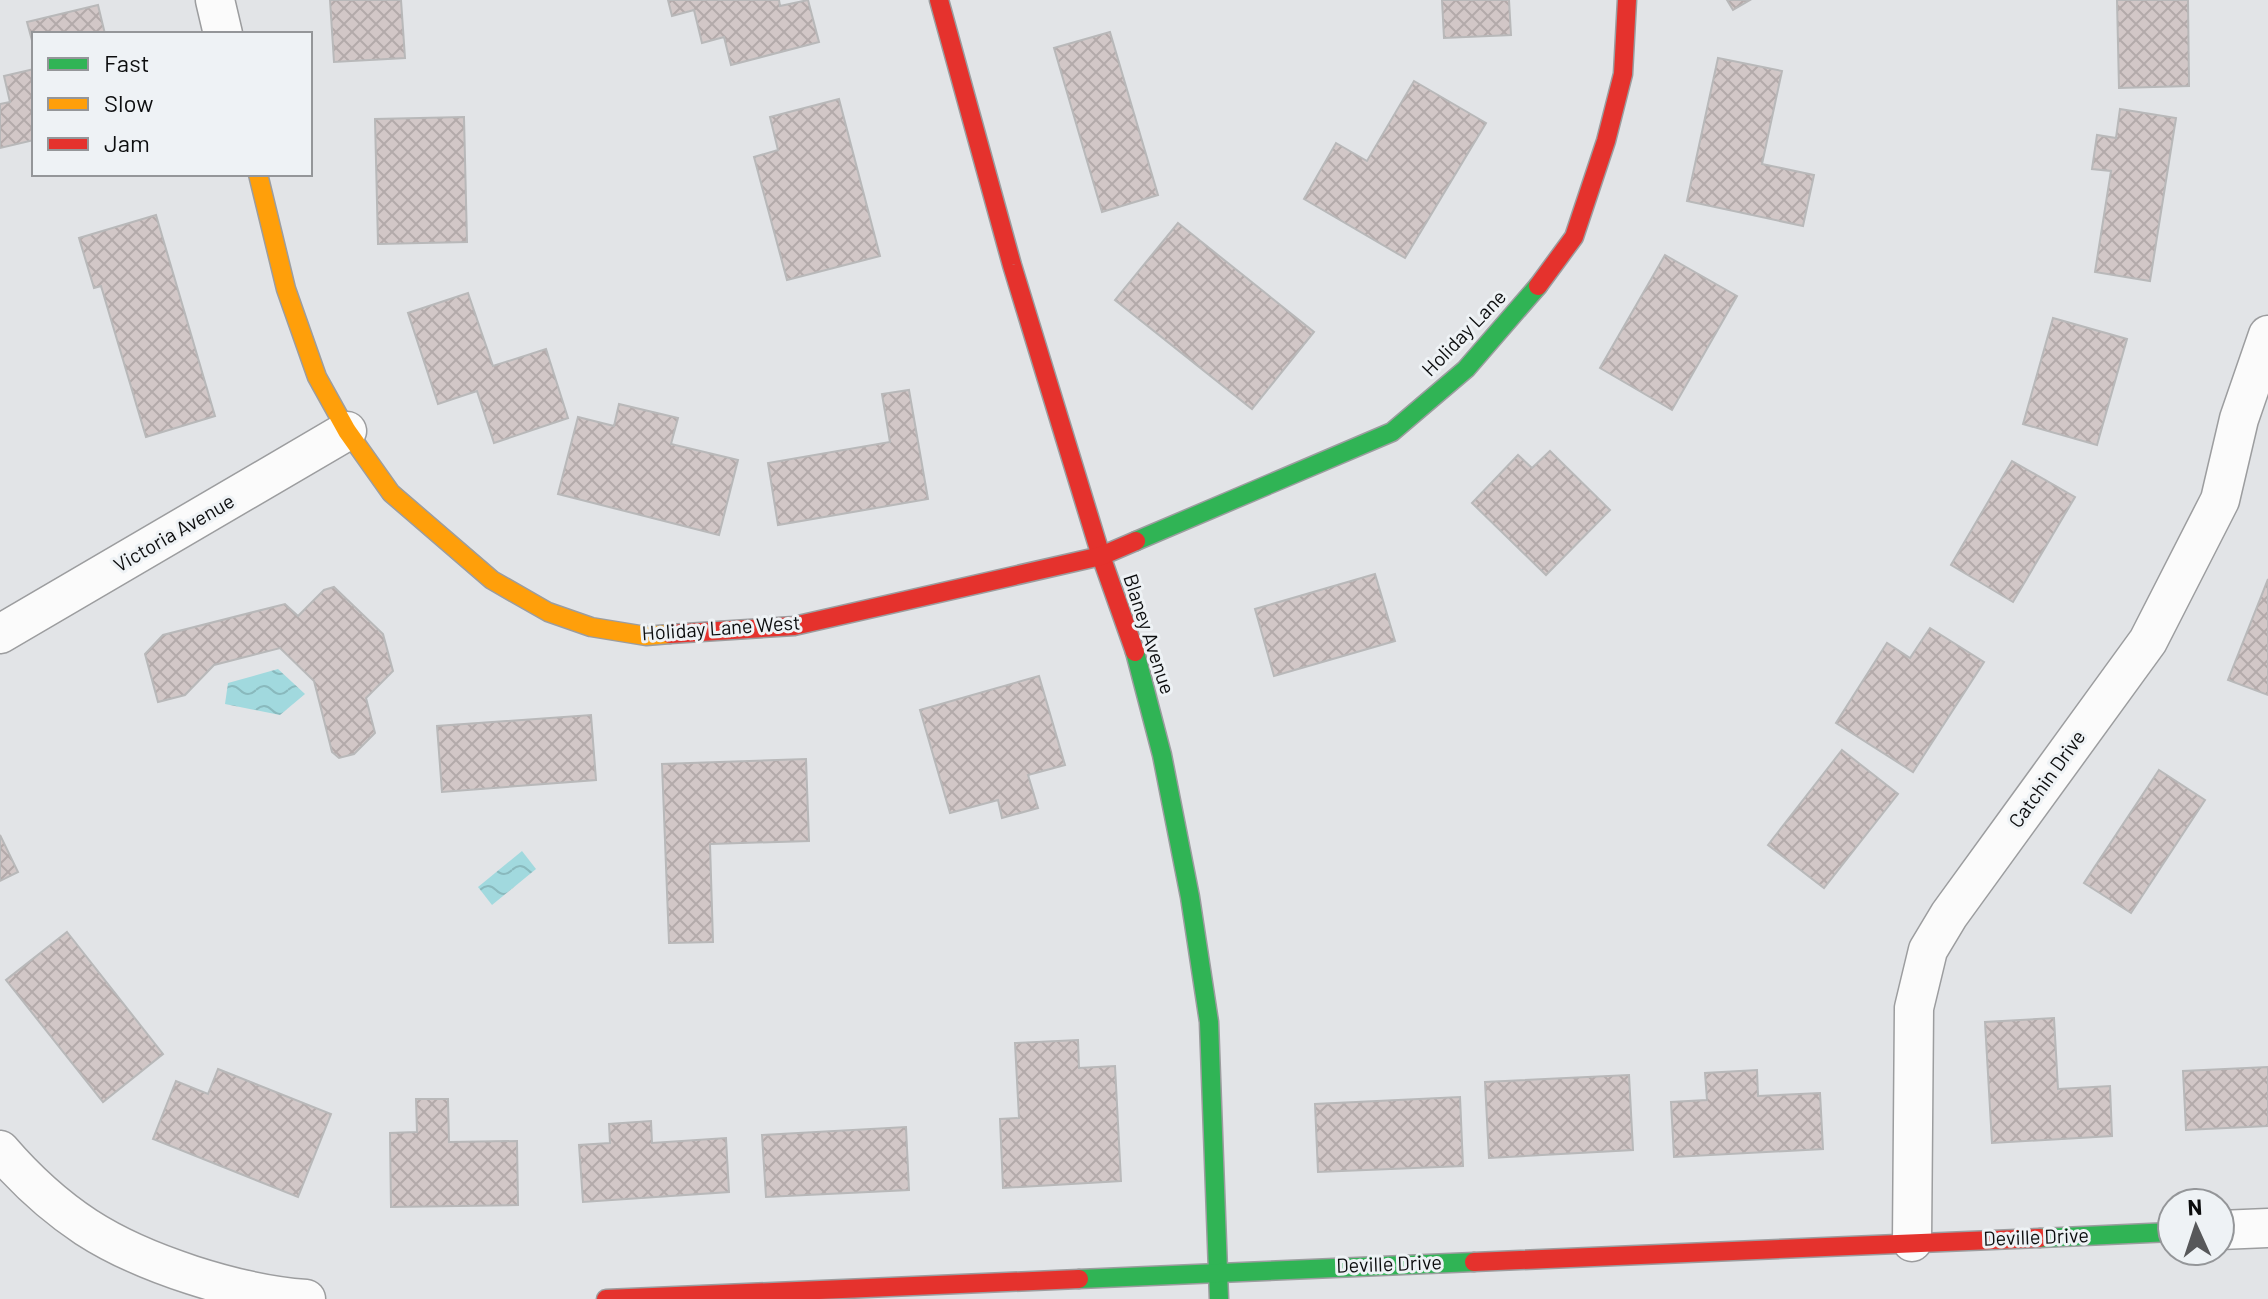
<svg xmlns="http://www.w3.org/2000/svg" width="2268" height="1299" viewBox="0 0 2268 1299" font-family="Barlow,sans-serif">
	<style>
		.water { fill: url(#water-waves) }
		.building { fill: url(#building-cross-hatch); stroke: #b8b8b9; stroke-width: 2 }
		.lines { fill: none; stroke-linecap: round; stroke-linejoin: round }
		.street-casing { stroke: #9c9d9f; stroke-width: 41 }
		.fast-casing { stroke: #9c9d9f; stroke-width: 21 }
		.slow-casing { stroke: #9c9d9f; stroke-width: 21 }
		.jam-casing { stroke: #9c9d9f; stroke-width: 21 }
		.street { stroke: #fbfbfb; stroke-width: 38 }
		.fast { stroke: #30b455; stroke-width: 18 }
		.slow { stroke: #ff9f0a; stroke-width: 18 }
		.jam { stroke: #e5322d; stroke-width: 18 }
		.labels { text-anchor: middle; stroke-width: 6; stroke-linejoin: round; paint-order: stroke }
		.street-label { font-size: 20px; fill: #0c0d0e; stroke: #eef2f5 }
	</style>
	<defs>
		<pattern id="water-waves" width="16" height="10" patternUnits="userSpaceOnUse" patternTransform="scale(2)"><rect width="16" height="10" fill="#a1d9de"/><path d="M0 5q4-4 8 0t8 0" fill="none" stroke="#89b9bd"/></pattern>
		<pattern id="building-cross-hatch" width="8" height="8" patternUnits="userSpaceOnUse" patternTransform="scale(2)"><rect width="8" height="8" fill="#d2c7c7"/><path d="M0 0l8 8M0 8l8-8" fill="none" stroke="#b3aaaa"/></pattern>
	</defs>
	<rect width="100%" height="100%" fill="#e2e4e7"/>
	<!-- water -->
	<g class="water">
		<path d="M278,669l27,25 -25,21 -55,-11 3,-21z"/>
		<path d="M522,851l14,18 -44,36 -14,-18z"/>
	</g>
	<!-- building -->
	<g class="building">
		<path d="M330,0h71l4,58 -71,4z"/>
		<path d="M668,0h111l1,6 28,-6 11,42 -88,23 -7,-28 -22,6 -8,-33 -22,6z"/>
		<path d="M1442,0h67l2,35 -67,3z"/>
		<path d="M1727,0h23l-17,10z"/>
		<path d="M2117,0h71l1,86 -70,2z"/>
		<path d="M98,5l7,29h-71v14l-7,-26z"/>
		<path d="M1110,32l48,163 -56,17 -48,-164z"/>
		<path d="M1718,58l64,13 -20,93 52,11 -11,51 -116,-25z"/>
		<path d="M34,69v71l-34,8v-44l10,-2 -6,-26z"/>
		<path d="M1414,81l72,42 -81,135 -101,-59 32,-56 31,18z"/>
		<path d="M839,99l41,157 -93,24 -33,-123 24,-7 -8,-33z"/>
		<path d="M2120,109l56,9 -26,163 -55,-9 16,-101 -19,-2 5,-34 19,3z"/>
		<path d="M464,117l3,125 -89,2 -3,-125z"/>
		<path d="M156,215l59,201 -69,21 -45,-151 -7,2 -15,-50z"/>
		<path d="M1178,223l136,109 -62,77 -137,-109z"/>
		<path d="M1665,255l72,41 -65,114 -72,-42z"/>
		<path d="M468,293l25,73 53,-17 22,69 -74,25 -17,-52 -39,13 -30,-91z"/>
		<path d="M2053,318l74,21 -30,106 -74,-21z"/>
		<path d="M909,390l19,109 -150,26 -10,-62 122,-21 -8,-48z"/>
		<path d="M619,404l59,14 -7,26 67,16 -19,75 -161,-41 20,-77 36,9z"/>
		<path d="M1550,451l60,59 -64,65 -74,-72 46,-48 14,13z"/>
		<path d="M2012,461l63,36 -62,105 -62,-37z"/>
		<path d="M1375,574l20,67 -121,35 -19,-67z"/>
		<path d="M2268,579v116l-40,-15z"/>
		<path d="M334,587l49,47 10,37 -27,27 9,35 -21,21 -15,4 -7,-6 -18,-71 -34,-33 -66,17 -29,30 -27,7 -13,-48 18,-19 122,-31 13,12 26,-26z"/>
		<path d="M1930,628l54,34 -71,110 -77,-49 51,-80 23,15z"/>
		<path d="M1039,676l26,89 -37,10 10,33 -36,10 -4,-18 -48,13 -30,-103z"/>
		<path d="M591,715l5,65 -154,12 -5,-66z"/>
		<path d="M1842,750l56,44 -74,94 -56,-43z"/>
		<path d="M806,759l3,82 -99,3 3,98 -44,1 -7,-179z"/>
		<path d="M2159,770l46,30 -74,113 -47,-30z"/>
		<path d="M0,835l18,37 -18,9z"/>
		<path d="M67,932l96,122 -60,48 -97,-122z"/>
		<path d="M2054,1018l4,71 52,-3 2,50 -120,7 -7,-121z"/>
		<path d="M1078,1040l1,28 36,-2 6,115 -118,7 -3,-69 19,-1 -4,-75z"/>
		<path d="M2268,1067v59l-82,4 -3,-59z"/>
		<path d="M218,1069l113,45 -33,83 -145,-58 23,-58 32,13z"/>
		<path d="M1757,1070l1,26 62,-3 3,56 -149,8 -3,-55 36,-2 -2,-27z"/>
		<path d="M1629,1075l4,75 -144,8 -4,-76z"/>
		<path d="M1460,1097l3,69 -145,6 -3,-68z"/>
		<path d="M416,1099h32l1,43 68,-1 1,64 -127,2 -1,-74 27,-1z"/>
		<path d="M651,1121l1,22 74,-5 3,54 -146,10 -4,-57 31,-2 -1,-19z"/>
		<path d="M906,1127l3,63 -143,7 -4,-62z"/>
	</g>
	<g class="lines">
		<defs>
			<g id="street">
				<path d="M215,0l8,34"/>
				<path d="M0,634l347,-203"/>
				<path d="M0,1150c25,29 54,56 86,77 57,37 152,67 220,72"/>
				<path d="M2220,1230l48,-2"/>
				<path d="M1912,1242l2,-234 14,-58 21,-35 199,-274 72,-141 19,-81 29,-84"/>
			</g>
			<g id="fast">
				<path d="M1136,541l256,-109 74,-63 72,-83"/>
				<path d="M1135,652l27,103 28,142 19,125 10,277"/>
				<path d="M2040,1238l132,-6"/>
				<path d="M1079,1279l395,-17"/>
			</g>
			<path id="slow" d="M258,174l28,115 31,88 30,54 44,62 101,87 56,32 43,15 55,9 24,-2"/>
			<g id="jam">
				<path d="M939,0l73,265 89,291 34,96"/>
				<path d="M1538,286l36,-49 32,-96 17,-67 4,-74"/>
				<path d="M670,634l124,-8 307,-70 35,-15"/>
				<path d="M1474,1262l566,-24"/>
				<path d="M606,1299l473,-20"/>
			</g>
		</defs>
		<!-- street casing -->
		<use href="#street" class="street-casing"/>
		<!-- fast casing -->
		<use href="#fast" class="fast-casing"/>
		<!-- slow casing -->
		<use href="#slow" class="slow-casing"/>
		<!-- jam casing -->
		<use href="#jam" class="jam-casing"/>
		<!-- street -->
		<use href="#street" class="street"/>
		<!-- fast -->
		<use href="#fast" class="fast"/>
		<!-- slow -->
		<use href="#slow" class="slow"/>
		<!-- jam -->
		<use href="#jam" class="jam"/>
	</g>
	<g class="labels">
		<!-- street labels -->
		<g class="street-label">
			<text transform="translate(1464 333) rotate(-46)" y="7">Holiday Lane</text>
			<text transform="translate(174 533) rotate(-30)" y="7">Victoria Avenue</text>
			<text transform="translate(721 628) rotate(-4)" y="7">Holiday Lane West</text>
			<text transform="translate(1149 634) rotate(72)" y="7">Blaney Avenue</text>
			<text transform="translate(2047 779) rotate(-54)" y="7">Catchin Drive</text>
			<text transform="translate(2036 1237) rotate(-2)" y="7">Deville Drive</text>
			<text transform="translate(1389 1264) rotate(-2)" y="7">Deville Drive</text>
		</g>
	</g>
	<!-- legend -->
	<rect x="32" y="32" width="280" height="144" fill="#eef2f5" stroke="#949699" stroke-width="2"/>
	<rect x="48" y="58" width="40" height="12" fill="#30b455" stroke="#949699" stroke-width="2"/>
	<text x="104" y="72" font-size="24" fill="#0c0d0e">Fast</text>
	<rect x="48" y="98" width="40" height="12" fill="#ff9f0a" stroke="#949699" stroke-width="2"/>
	<text x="104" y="112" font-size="24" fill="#0c0d0e">Slow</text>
	<rect x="48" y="138" width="40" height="12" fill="#e5322d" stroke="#949699" stroke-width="2"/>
	<text x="104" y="152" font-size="24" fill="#0c0d0e">Jam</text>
	<!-- north arrow -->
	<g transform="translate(2196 1227) rotate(357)"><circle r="38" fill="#eef2f5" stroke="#949699" stroke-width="2"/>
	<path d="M0-6L14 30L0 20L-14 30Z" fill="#57585a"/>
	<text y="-12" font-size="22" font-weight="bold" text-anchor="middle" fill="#0c0d0e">N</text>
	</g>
</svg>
